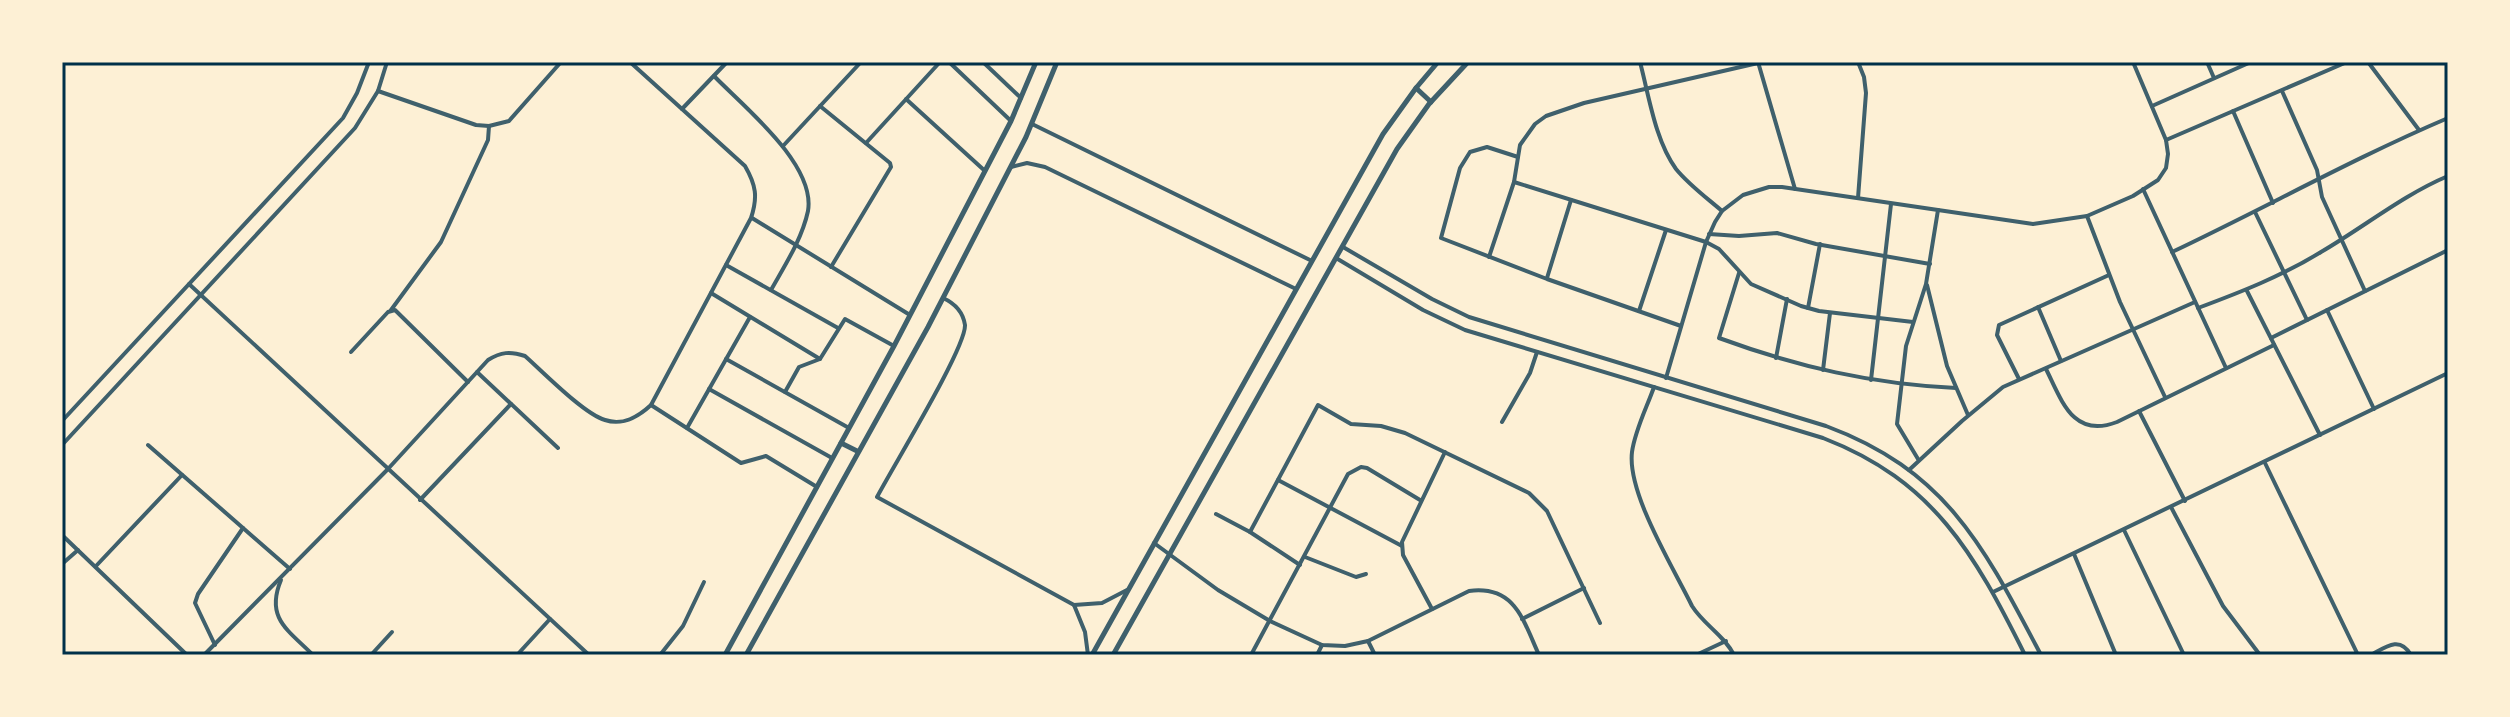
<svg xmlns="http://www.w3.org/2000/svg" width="2510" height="717" viewBox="0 0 2510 717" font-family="'Libre Baskerville',serif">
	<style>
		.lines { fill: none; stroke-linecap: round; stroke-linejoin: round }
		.minor { stroke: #3f606c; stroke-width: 4 }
		.tertiary { stroke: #3f606c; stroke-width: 5 }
		.neatline { fill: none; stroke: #003049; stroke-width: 3 }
	</style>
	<rect width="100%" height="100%" fill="#fdf0d5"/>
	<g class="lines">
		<!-- minor -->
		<g class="minor">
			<path d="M949,62l62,59"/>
			<path d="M983,62l38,36"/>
			<path d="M1640,62c9,34 15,78 36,107 13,16 31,29 46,42"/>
			<path d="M1758,62l37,127"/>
			<path d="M2207,62l7,16"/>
			<path d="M2368,62l51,68"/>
			<path d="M714,76c29,30 102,88 94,135 -6,28 -23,54 -37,79"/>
			<path d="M378,91l98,34 13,1 20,-5 52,-59"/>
			<path d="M2282,91l35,79 5,27 43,94"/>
			<path d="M906,99l79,72"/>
			<path d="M820,106l70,57 1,4 -60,100"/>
			<path d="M2152,106l99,-44"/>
			<path d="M682,109l45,-47"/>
			<path d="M2233,111l40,92"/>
			<path d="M1032,124l280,137"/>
			<path d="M2166,140l181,-78"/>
			<path d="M866,143l74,-81"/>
			<path d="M783,146l78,-84"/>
			<path d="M1518,157l-31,-10 -17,5 -10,16 -19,70 106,41 134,47"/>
			<path d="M1011,167l16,-4 18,4 251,122"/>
			<path d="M1514,182l192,60 13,7 32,35 50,22 18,5 94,11"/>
			<path d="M2143,189l83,179"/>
			<path d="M1858,198l8,-105 -2,-16 -6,-15"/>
			<path d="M2255,212l52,108"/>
			<path d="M2087,216l33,86 45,95"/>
			<path d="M752,218l158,97"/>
			<path d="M1709,234l30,2 38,-3 39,11 114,20"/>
			<path d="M1343,247l89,52 37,18 357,109c121,45 158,121 215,229"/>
			<path d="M2172,252c93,-44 182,-94 276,-134"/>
			<path d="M1489,257l25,-75 6,-37 15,-21 11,-8 38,-13 174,-40"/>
			<path d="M1336,258l87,52 42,20 358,108c111,43 151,115 202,217"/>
			<path d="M726,265l112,63"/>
			<path d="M1739,273l-20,65c79,29 153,46 237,50"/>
			<path d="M1547,278l24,-78"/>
			<path d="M189,284l400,371"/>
			<path d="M1927,285l20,81 21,49"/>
			<path d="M2247,291l73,144"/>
			<path d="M711,293l109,66"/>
			<path d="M943,298c11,5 20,14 22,27 1,23 -73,143 -88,172l197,108 28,-2 25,-13"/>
			<path d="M2038,307l23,54"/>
			<path d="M1808,308l12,-64"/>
			<path d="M2198,308c43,-16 84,-32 123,-56 43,-25 82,-57 127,-76"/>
			<path d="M391,310l50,-68 47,-102 1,-14"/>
			<path d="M2327,310l47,99"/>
			<path d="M1639,311l27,-81"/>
			<path d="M2271,338l177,-88"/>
			<path d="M351,352l37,-40 7,-2 73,72"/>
			<path d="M1776,358l11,-59"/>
			<path d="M726,359l123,69"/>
			<path d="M2046,369c16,32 27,70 71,53l157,-77"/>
			<path d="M1823,370l7,-57"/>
			<path d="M477,372l81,76"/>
			<path d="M1666,378l40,-136 9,-20 7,-11 21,-16 26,-8h13l251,37 54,-8 46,-20 25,-16 8,-12 2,-14 -2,-14 -33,-78"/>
			<path d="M2019,379l-22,-44 2,-10 110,-50"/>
			<path d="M1871,380l20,-176"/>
			<path d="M1654,387c-7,20 -19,43 -22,65 -5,41 41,115 60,154 12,19 32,29 42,49"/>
			<path d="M709,389l123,69"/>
			<path d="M785,392l14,-25 21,-8 25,-40 49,27"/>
			<path d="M651,405l90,58 25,-7 51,31"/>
			<path d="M2139,411l46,90"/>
			<path d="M62,421l281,-303 14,-25 12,-31"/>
			<path d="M1502,422l28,-49 7,-21"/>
			<path d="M687,428l63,-111"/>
			<path d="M62,445l293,-317 23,-37 9,-29"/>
			<path d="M148,445l142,124"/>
			<path d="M1918,459l-21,-35 9,-78 20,-62 12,-74"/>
			<path d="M2265,463l93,192"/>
			<path d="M1909,470l53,-49 41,-34 192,-85"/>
			<path d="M1278,480l124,66"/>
			<path d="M420,500l91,-96"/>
			<path d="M2171,507l52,99 37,49"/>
			<path d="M1216,514l34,18 50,33"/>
			<path d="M2124,530l60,125"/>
			<path d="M1250,532l68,-127 33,19 30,2 24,7 124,60 18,18 53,112"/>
			<path d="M62,535l125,120"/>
			<path d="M1154,543l64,47 52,31 52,24 23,1 23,-5 101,-50c46,-6 54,29 70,64"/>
			<path d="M2074,554l42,101"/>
			<path d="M1305,557l51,20 10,-3"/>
			<path d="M62,564l16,-14"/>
			<path d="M96,566l86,-91"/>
			<path d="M281,580c-16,38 7,50 32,75"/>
			<path d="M1993,592l455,-219"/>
			<path d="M1074,605l11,27 3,23"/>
			<path d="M1432,609l-29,-54 -1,-13 43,-90"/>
			<path d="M1522,619l62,-31"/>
			<path d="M1368,641l7,14"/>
			<path d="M215,645l-20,-42 3,-9 45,-66"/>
			<path d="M204,655l183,-185 101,-110c13,-8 22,-9 37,-4 18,16 59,58 80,64 18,6 33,-3 46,-15l100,-187c7,-21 5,-33 -6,-52l-115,-104"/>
			<path d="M371,655l21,-23"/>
			<path d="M517,655l33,-36"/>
			<path d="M660,655l23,-29 21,-44"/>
			<path d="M1251,655l97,-181 13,-7 6,1 53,32"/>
			<path d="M1317,655l5,-10"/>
			<path d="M1696,655l30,-14"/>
			<path d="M2371,655c16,-9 29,-19 40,0"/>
		</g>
		<!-- tertiary -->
		<g class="tertiary">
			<path d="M1416,88l15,14"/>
			<path d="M841,443l16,8"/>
			<path d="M725,655l169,-309 117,-225 25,-59"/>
			<path d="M746,655l182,-328 98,-190 31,-75"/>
			<path d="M1092,655l291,-521 33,-46 22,-26"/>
			<path d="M1113,655l284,-506 32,-45 39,-42"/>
		</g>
	</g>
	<!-- border -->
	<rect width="2510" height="717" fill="none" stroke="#fdf0d5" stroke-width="128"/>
	<rect x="64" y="64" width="2382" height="589" class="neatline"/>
</svg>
